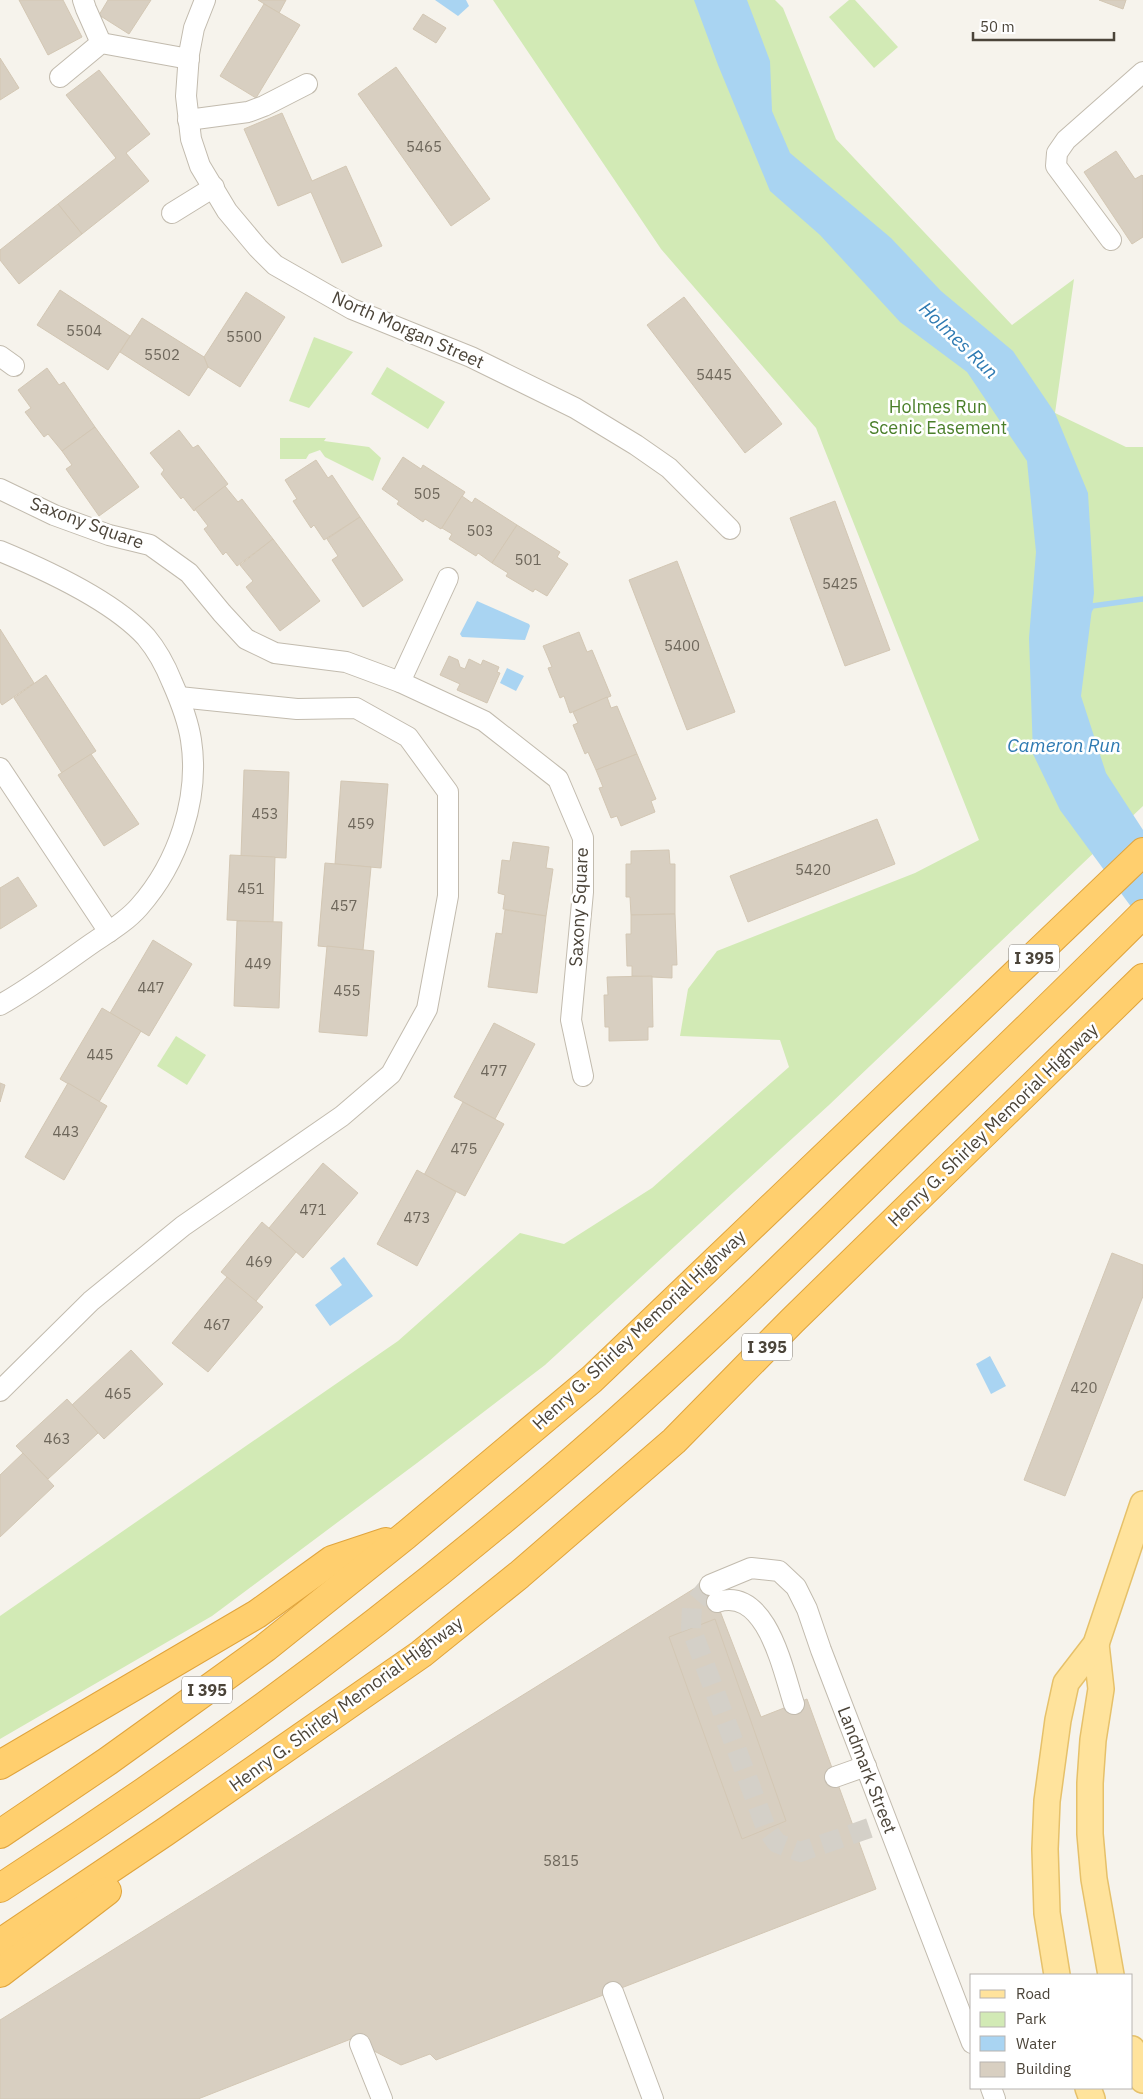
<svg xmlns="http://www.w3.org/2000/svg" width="1143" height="2099" viewBox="0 0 1143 2099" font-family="'IBM Plex Sans',sans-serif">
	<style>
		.green { fill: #d2eab5 }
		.water { fill: #a9d4f2 }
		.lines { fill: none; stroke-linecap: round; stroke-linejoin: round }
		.stream { stroke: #a9d4f2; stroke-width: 5.5 }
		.building { fill: #d8cfc1; stroke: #d3c7b4 }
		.minor-tunnel { stroke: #d4d0c8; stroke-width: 20; stroke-dasharray: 20 10; stroke-linecap: butt }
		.minor-casing { stroke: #c2bbae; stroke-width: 22 }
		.major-casing { stroke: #e6c16a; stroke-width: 28 }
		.highway-casing { stroke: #e0a43c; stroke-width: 30 }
		.minor { stroke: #fff; stroke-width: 20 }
		.major { stroke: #ffe39c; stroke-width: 25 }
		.highway { stroke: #ffcf6e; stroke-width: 28 }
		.labels { text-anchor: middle; stroke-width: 5; stroke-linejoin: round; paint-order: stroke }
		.number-label { font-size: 15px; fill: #6e675b }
		.shield { fill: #fff; stroke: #817c74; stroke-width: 1 }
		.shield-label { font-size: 16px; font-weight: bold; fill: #4b4439 }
		.street-label { font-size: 18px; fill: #4b4439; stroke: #fff }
		.park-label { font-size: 18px; fill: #4a7f2a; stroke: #fff }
		.water-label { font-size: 19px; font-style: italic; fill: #2e7ab2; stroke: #fff }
	</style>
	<rect width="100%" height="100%" fill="#f6f3ec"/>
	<!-- green -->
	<g class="green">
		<path d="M493,0h282l8,8 53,131 176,186 62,-46 -19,134 71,34h17v359l-314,299 -284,260 -128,98 -205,153 -212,123v-123l398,-275 122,-108 44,11 88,-56 137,-121 -9,-27 -100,-4 8,-47 29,-38 198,-78 64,-33 -163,-412 -155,-179z"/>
		<path d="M849,0h6l43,47 -24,21 -45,-51z"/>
		<path d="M314,337l39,15 -44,56 -20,-7z"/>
		<path d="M387,367l58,35 -17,27 -57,-35z"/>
		<path d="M280,438h46l-2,3 45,6 12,11 -8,23 -48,-24 -5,-7 -11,4 -3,5h-26z"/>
		<path d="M176,1036l30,19 -19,30 -30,-19z"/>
	</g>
	<!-- water -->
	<g class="water">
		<path d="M435,0h31l3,6 -11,10z"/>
		<path d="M694,0h53l23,61 2,50 18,42 101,85 50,53 72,60 42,62 33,80 6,100 -13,103 25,77 37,57v93l-83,-113 -27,-56 -4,-116 7,-86 -9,-91 -60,-89 -67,-50 -80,-87 -50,-44 -52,-126z"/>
		<path d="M477,601l52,23 1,2 -5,14 -63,-3 -2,-3z"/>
		<path d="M507,668l17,8 -8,15 -16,-8z"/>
		<path d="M344,1257l29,39 -43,30 -15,-21 27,-20 -12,-17z"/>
		<path d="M990,1356l16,30 -15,8 -15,-30z"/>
	</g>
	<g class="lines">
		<!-- stream -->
		<path class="stream" d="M1089,611l3,-5 51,-7"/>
	</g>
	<!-- building -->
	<g class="building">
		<path d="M19,0h44l19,37 -34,18z"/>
		<path d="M108,0h43l-22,34 -30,-19z"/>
		<path d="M258,0h28l-7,13z"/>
		<path d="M1099,0h27l-3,9z"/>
		<path d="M264,4l36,21 -44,73 -36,-22z"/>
		<path d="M423,14l23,14 -10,15 -23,-14z"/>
		<path d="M0,58l19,30 -19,12z"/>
		<path d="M396,67l94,132 -39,27 -93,-132z"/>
		<path d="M99,70l51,64 -24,19 23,28 -67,53 -24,-30 58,-46 -50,-63z"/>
		<path d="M282,113l30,68 34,-15 36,80 -40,17 -31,-71 -33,14 -34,-77z"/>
		<path d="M1116,151l19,28 7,-4 1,1v61l-11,7 -48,-72z"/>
		<path d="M58,204l24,30 -63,50 -19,-24v-10z"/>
		<path d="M60,290l70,46 -22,34 -71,-45z"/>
		<path d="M246,292l39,25 -45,70 -32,-20 -4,-10z"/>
		<path d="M684,297l98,127 -37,29 -98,-128z"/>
		<path d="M142,318l62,39 4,10 -19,29 -69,-44z"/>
		<path d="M47,368l12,17 5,-3 31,45 -33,24 -14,-17 -4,3 -19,-25 6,-4 -13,-18z"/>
		<path d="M95,427l44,60 -40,29 -33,-47 6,-4 -10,-14z"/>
		<path d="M179,430l14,18 5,-3 30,39 -34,27 -11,-14 -2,2 -20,-25 3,-4 -14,-17z"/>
		<path d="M403,457l18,12 2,-4 42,27 -24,37 -16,-10 -2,3 -26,-18 2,-3 -17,-12z"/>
		<path d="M316,460l12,18 4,-3 28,42 -36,23 -10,-15 -3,3 -18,-27 4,-2 -12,-19z"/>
		<path d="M225,486l13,16 4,-3 31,40 -36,27 -11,-14 -3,3 -19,-26 4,-3 -13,-17z"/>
		<path d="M462,496l10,7 3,-5 42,27 -25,38 -14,-10 -2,3 -27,-17 3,-5 -10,-6z"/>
		<path d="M835,501l55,149 -45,16 -55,-148z"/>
		<path d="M360,517l43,63 -40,27 -31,-47 6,-4 -11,-17z"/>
		<path d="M517,525l43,27 -3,5 11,7 -21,32 -12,-7 -2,3 -27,-16 2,-3 -16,-10z"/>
		<path d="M273,539l47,62 -40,30 -34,-44 7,-6 -13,-16z"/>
		<path d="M677,561l58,151 -48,18 -58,-150z"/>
		<path d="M0,629l34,54 -32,22 -2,-3z"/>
		<path d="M579,632l8,20 5,-2 19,46 -41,17 -6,-17 -4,2 -12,-30 4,-1 -9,-21z"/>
		<path d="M449,656l9,4 2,7 5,2 4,-10 12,6 2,-5 16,7 -2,5 3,1 -13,30 -30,-13 3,-6 -20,-9z"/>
		<path d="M46,675l50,76 -34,22 -48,-75z"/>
		<path d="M607,697l4,11 6,-2 20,48 -41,16 -8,-18 -3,2 -12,-29 5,-2 -5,-11z"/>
		<path d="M91,754l48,70 -35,22 -46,-71z"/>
		<path d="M637,754l19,45 -5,2 4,11 -34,14 -4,-10 -6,2 -12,-30 4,-1 -7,-17z"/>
		<path d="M244,770l45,2 -3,86 -45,-2z"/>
		<path d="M341,781l47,3 -7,84 -46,-4z"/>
		<path d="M877,819l18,45 -147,58 -18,-46z"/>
		<path d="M513,842l36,5 -3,21 7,1 -7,47 -43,-7 2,-14 -7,-2 4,-33 8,1z"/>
		<path d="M669,850l1,14h5v50l-44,1 -1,-18h-4v-33h5v-13z"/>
		<path d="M230,855l45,2 -2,65 -46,-2z"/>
		<path d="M325,863l46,4 -8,83 -45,-4z"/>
		<path d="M18,877l19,29 -37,23v-41z"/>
		<path d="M505,910l41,6 -9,77 -49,-6 8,-54 6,1z"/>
		<path d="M675,914l2,51h-5v13l-40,-2v-10h-5l-1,-32h5v-19z"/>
		<path d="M237,921l45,1 -3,86 -45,-2z"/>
		<path d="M153,940l39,24 -43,72 -39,-23z"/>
		<path d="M327,946l47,5 -7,85 -48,-4z"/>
		<path d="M652,976l1,51h-5v13l-39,1v-14h-4l-1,-32h4l-1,-18z"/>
		<path d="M102,1008l39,23 -42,71 -39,-23z"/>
		<path d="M494,1023l41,21 -40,75 -41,-22z"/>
		<path d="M0,1083l5,2 -5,17z"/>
		<path d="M68,1083l39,23 -43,74 -39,-23z"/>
		<path d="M463,1102l41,22 -39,72 -41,-21z"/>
		<path d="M323,1163l35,30 -55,65 -34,-30z"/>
		<path d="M417,1170l39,22 -39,74 -40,-22z"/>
		<path d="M262,1222l34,30 -40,49 -35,-29z"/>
		<path d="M1112,1253l31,12v31l-78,200 -41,-16z"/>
		<path d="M227,1277l36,30 -55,65 -36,-29z"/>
		<path d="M131,1350l32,34 -59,55 -32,-34z"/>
		<path d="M67,1399l31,34 -50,46 -32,-33z"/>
		<path d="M23,1453l31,33 -54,51v-62z"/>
		<path d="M708,1580l53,137 46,-18 69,190 -440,171 -6,-6 -29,11 -50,-26 -153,60h-198v-79z"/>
		<path d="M715,1619l71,202 -44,18 -73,-202z"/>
	</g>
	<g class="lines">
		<!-- minor-tunnel -->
		<path class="minor-tunnel" d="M710,1585l-18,21 -1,22 75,200 11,15 23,9 87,-30"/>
		<defs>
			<g id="minor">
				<path d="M83,0l3,9 15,34"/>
				<path d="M205,0l-11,28 -5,26 -3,42 5,43 9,27 27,45 31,37 17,17 77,44 119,48 104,51 61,37 33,23 61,61"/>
				<path d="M60,77l41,-34 88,16"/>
				<path d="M188,120l60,-8 16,-6 43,-22"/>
				<path d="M172,213l42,-26"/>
				<path d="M1111,240l-55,-74 1,-13 9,-13 77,-68"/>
				<path d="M0,356l14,10"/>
				<path d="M0,489l54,26 55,20 41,10 39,28 33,40 24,26 29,14 71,9 54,20 84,39 74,58 25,59v54l-12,128 12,56"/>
				<path d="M0,551c46,19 112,49 146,86 10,12 20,30 26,45 8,18 16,38 19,58 9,58 -13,123 -52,167 -13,15 -32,26 -48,37 -30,21 -59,43 -91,61"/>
				<path d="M400,682l48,-104"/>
				<path d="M0,768l109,164"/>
				<path d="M0,1391l91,-90 92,-75 159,-110 49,-42 36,-65 21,-113v-104l-40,-55 -52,-29 -59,1 -118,-12"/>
				<path d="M710,1585l41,-17 28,3 17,16 11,22 14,41 151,393"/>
				<path d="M717,1602c50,-16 66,69 77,102"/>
				<path d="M835,1777l31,-11"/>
				<path d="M613,1992l40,107"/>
				<path d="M360,2044l22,55"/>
				<path d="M991,2088l4,11"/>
			</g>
			<g id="major">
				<path d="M1096,1644l5,45 -8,51 -3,43v51l4,45 17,96"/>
				<path d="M1057,1975l-10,-62 -2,-64 2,-48 11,-81 8,-37 30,-39 47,-140"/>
				<path d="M1132,2049l11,31"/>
				<path d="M1088,2088l4,11"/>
			</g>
			<g id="highway">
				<path d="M0,1765l257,-151 75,-54 54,-18"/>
				<path d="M0,1834l108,-73 157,-113 141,-113 186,-156 551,-527"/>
				<path d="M0,1888c195,-126 383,-264 558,-415 125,-107 241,-222 358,-337 76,-74 152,-147 227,-222"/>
				<path d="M0,1943l165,-111 256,-178 98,-79 155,-134 118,-120 351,-343"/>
				<path d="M0,1973l107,-82"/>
			</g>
		</defs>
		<!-- minor casing -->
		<use href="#minor" class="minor-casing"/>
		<!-- major casing -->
		<use href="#major" class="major-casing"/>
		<!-- highway casing -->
		<use href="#highway" class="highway-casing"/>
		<!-- minor -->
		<use href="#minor" class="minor"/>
		<!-- major -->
		<use href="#major" class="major"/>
		<!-- highway -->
		<use href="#highway" class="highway"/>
	</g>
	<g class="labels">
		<!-- number labels -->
		<g class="number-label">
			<text x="424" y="152">5465</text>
			<text x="84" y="336">5504</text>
			<text x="244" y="342">5500</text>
			<text x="162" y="360">5502</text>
			<text x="714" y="380">5445</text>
			<text x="427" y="499">505</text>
			<text x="480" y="536">503</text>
			<text x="528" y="565">501</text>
			<text x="840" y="589">5425</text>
			<text x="682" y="651">5400</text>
			<text x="265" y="819">453</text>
			<text x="361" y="829">459</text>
			<text x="813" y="875">5420</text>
			<text x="251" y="894">451</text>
			<text x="344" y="911">457</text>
			<text x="258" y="969">449</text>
			<text x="151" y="993">447</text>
			<text x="347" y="996">455</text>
			<text x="100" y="1060">445</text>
			<text x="494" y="1076">477</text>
			<text x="66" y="1137">443</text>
			<text x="464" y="1154">475</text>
			<text x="313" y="1215">471</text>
			<text x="417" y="1223">473</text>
			<text x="259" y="1267">469</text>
			<text x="217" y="1330">467</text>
			<text x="1084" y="1393">420</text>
			<text x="118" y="1399">465</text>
			<text x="57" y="1444">463</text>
			<text x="561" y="1866">5815</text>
		</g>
		<!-- shield labels -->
		<g class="shield">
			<rect x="1009" y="944.5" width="50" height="27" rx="4"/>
			<rect x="742" y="1333.5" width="50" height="27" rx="4"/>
			<rect x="182" y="1676.5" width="50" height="27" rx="4"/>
		</g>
		<g class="shield-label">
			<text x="1034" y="964">I 395</text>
			<text x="767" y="1353">I 395</text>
			<text x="207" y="1696">I 395</text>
		</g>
		<!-- street labels -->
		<g class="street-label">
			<text transform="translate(408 330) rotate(24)" y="6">North Morgan Street</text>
			<text transform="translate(87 523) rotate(20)" y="6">Saxony Square</text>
			<text transform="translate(579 907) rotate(-87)" y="6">Saxony Square</text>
			<text transform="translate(993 1125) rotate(-44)" y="6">Henry G. Shirley Memorial Highway</text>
			<text transform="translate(639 1330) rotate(-43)" y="6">Henry G. Shirley Memorial Highway</text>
			<text transform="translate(346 1704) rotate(-36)" y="6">Henry G. Shirley Memorial Highway</text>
			<text transform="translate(867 1770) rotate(69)" y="6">Landmark Street</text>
		</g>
		<!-- park labels -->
		<g class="park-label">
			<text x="938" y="413">Holmes Run<tspan x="938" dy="21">Scenic Easement</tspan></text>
		</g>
		<!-- water labels -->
		<g class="water-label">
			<text transform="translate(959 340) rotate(44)" y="7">Holmes Run</text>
			<text x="1064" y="752">Cameron Run</text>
		</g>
	</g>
	<!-- legend -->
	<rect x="970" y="1974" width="162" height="115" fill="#ffffff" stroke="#b7b4b0"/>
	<rect x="980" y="1990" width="25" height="8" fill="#ffe39c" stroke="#b7b4b0"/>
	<text x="1016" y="1999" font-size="15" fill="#4b4439">Road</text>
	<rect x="980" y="2012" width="25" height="15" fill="#d2eab5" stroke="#b7b4b0"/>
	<text x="1016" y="2024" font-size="15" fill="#4b4439">Park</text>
	<rect x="980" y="2036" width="25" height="15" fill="#a9d4f2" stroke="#b7b4b0"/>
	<text x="1016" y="2049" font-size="15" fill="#4b4439">Water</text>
	<rect x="980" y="2062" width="25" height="15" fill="#d8cfc1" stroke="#b7b4b0"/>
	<text x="1016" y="2074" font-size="15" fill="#4b4439">Building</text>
	<!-- scale -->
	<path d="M973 32v8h141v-8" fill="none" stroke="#4b4439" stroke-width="2.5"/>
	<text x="980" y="32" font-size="15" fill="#4b4439" stroke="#ffffff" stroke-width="4" paint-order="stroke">50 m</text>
</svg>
